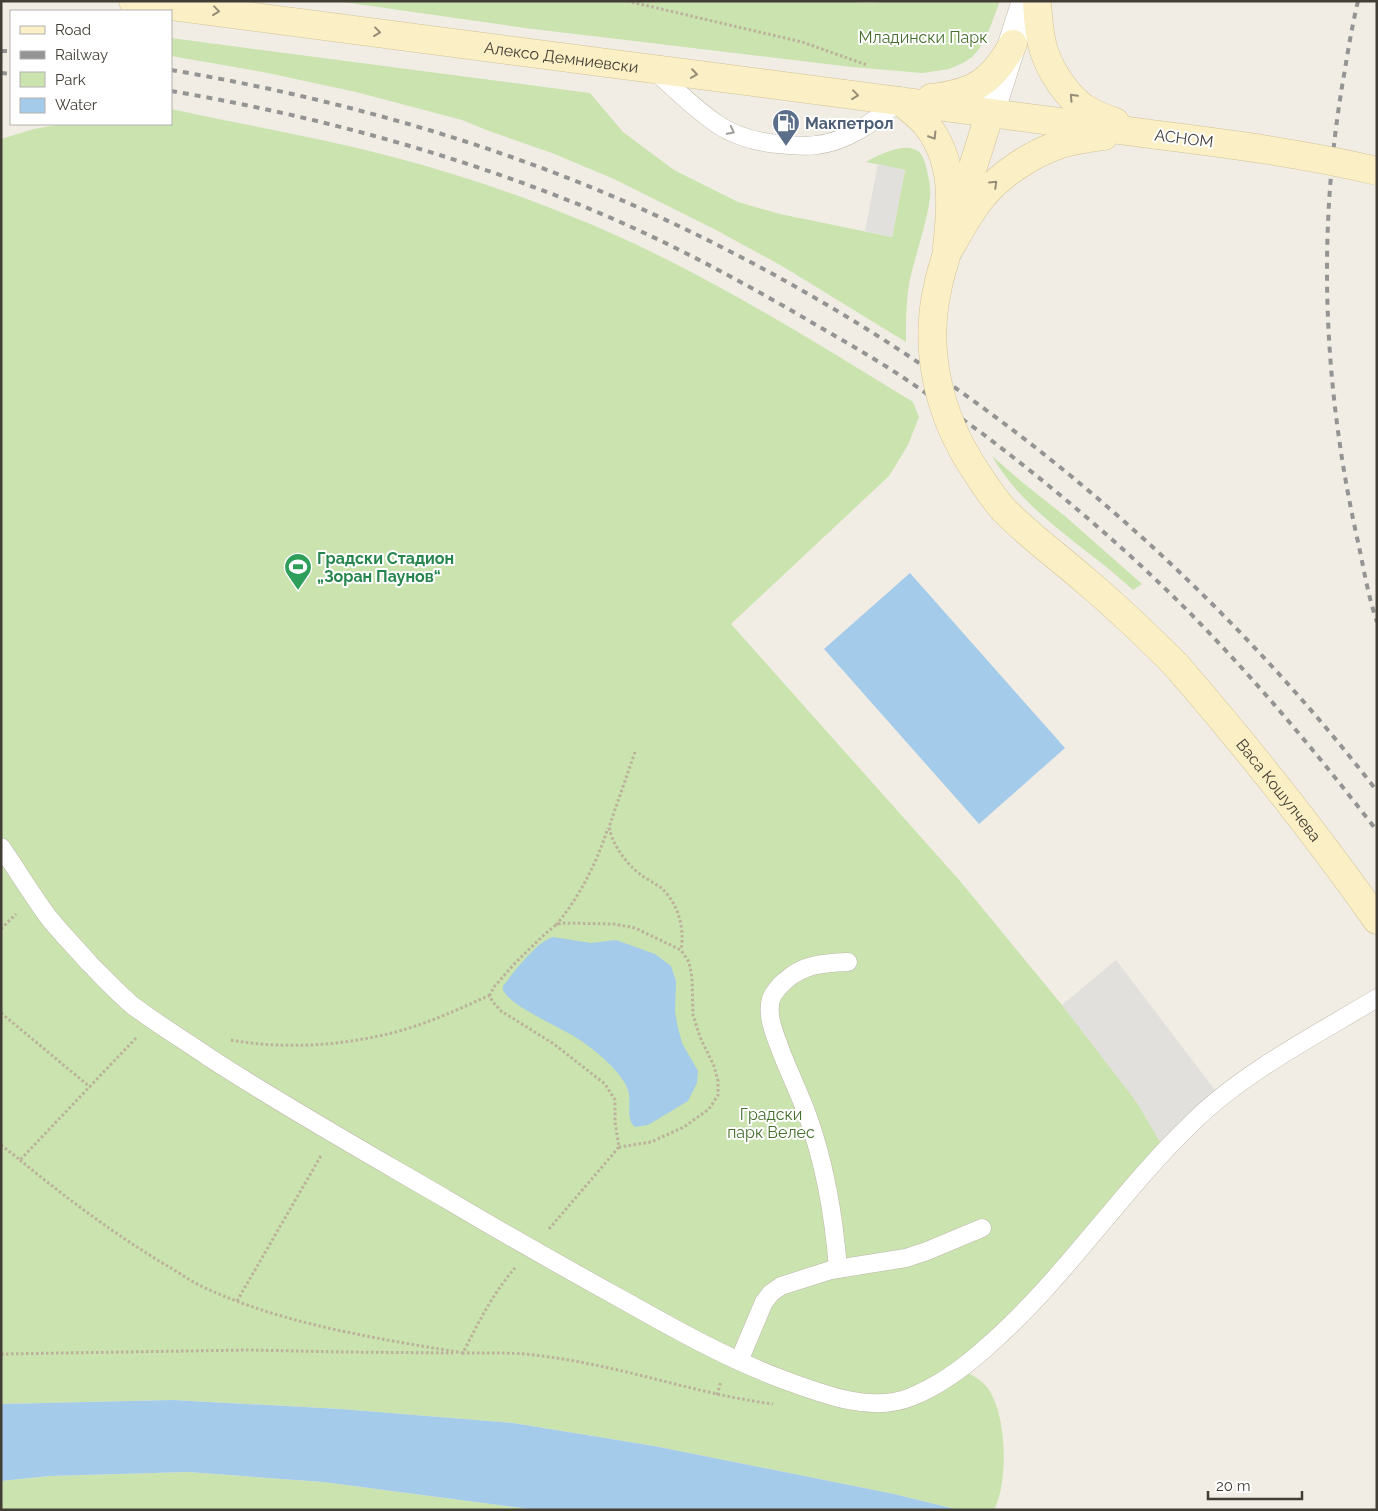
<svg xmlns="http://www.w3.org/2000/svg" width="1378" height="1511" viewBox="0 0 1378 1511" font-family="Raleway,sans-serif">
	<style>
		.green { fill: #cae3af }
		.parking { fill: #e2e0dc }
		.water { fill: #a4cbea }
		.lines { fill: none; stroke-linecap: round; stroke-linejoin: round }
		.lane-casing { stroke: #beb8ab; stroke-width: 19 }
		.street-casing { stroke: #beb8ab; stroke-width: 29 }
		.secondary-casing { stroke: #d1c399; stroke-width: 29 }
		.path { stroke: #bcb19a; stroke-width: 3; stroke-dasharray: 2.5 2.5; stroke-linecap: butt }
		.lane { stroke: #fff; stroke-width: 18 }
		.street { stroke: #fff; stroke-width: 28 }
		.secondary { stroke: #faefc5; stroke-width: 28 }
		.rail { stroke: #949494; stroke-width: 4; stroke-dasharray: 6 6; stroke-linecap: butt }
		.secondary-bridge-casing { stroke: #d1c399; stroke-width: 29; stroke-linecap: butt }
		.secondary-bridge { stroke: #faefc5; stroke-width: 28 }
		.oneway { stroke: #958d76 }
		.oneway2 { stroke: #a09e9a }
		.labels { text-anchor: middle; stroke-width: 4; stroke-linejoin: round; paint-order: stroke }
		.park-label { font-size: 16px; fill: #446f2d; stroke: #fff }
		.street-label { font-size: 16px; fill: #423d35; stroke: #fff }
		.service-label { font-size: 16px; font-weight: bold; fill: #4e5e75; stroke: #fff; text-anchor: start }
		.leisure-label { font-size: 16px; font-weight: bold; fill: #27864d; stroke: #fff; text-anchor: start }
	</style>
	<rect width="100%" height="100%" fill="#f1ede4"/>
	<!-- green -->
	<g class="green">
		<path d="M336,1h503l31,2 24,-2h106l-14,37 -7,11 -7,8 -9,6 -14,6 -27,4 -70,-6 -327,-39z"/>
		<path d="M171,38l419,55 33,39 51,38 64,32 42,12 112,23 13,-67 -39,-8c12,-7 42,-22 54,-9 4,5 6,12 7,18 2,9 4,17 3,27 -4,29 -15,57 -21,86 -3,19 -3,38 -3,58l-124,-76 -66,-36 -102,-51 -62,-26 -63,-22 -27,-11 -106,-28 -93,-20 -92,-16z"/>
		<path d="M171,109c74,16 149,29 222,48 61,16 121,36 180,60 120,48 230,118 340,185l6,15 -11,28 -19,31 -158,148 229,257 102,124 61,78 15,21 27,46 -204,219c9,5 18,9 25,17 21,25 23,95 8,124h-35l-65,-16 -240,-48 -141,-23 -172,-14 -169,-9 -171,4v-1265l33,-10 28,-5h109z"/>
		<path d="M992,456l30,26 44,35 76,67 -9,6c-47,-44 -108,-76 -141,-134z"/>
		<path d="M188,1472l135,10 214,28h-536v-29l49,-5z"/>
	</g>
	<!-- parking -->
	<g class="parking">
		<path d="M878,164l27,6 -13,67 -27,-6z"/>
		<path d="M1116,960l105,138 -56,52 -27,-46 -76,-99z"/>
	</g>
	<!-- water -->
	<g class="water">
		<path d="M910,573l155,175 -86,76 -155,-175z"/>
		<path d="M553,937l38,6 25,-3 39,14 16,12 5,15 -1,31 3,16 4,15 16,28 -1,12 -9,18 -40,24 -13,2c-10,-9 -3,-25 -7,-37 -6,-18 -32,-39 -48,-50 -16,-11 -66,-32 -75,-47 -3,-3 -2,-3 -2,-7 10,-13 34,-45 50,-49z"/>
		<path d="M172,1400l169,9 172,14 141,23 240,48 65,16h-422l-214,-28 -135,-10 -138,4 -49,5v-77z"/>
	</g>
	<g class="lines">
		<defs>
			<g id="lane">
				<path d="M653,69c20,19 41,39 64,55 18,12 39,18 61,20 13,1 26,3 38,1 32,-3 59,-25 84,-44"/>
				<path d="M1,847c16,23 31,48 48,71 13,16 27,30 40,45 14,14 28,29 43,42 25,19 52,35 78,53 77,50 157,95 236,141 59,35 119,69 179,102 53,30 105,59 162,80 38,14 85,32 124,16 30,-12 55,-31 78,-52 76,-67 131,-153 203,-222 50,-50 124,-88 185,-125"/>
				<path d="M838,1269c-4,-53 -13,-105 -31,-155 -8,-21 -17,-40 -25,-60 -6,-17 -16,-37 -11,-55 3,-7 8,-13 14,-18 18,-17 39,-18 63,-19"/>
				<path d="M739,1361l25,-59 7,-9 10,-7 50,-16 75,-12 21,-7 55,-23"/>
			</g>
			<path id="street" d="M990,113l36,-112"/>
			<g id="secondary">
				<path id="s1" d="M133,1l1025,134"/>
				<path d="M1037,1c1,17 2,34 7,50 7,21 22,44 40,57 9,6 20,10 31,14"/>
				<path d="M931,98c43,-5 61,-16 82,-54"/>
				<path d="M900,101c9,7 18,14 26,23 29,36 26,80 21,123"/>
				<path d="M958,214l32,-101"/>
				<path d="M947,253c11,-19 21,-39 35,-56 19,-23 48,-42 76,-52 15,-5 31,-7 46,-9"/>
				<path id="s2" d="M1176,665c71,82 138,166 201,255"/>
			</g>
		</defs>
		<!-- lane casing -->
		<use href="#lane" class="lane-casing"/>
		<!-- street casing -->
		<use href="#street" class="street-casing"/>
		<!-- secondary casing -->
		<use href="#secondary" class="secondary-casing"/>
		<!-- path -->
		<g class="path">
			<path d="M627,1l175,41 65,23"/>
			<path d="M635,752l-26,75c3,15 12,29 23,40 7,8 19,14 28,20 18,15 25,41 21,63"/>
			<path d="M556,925c24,-29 40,-61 52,-97"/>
			<path d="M1,929l15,-15"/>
			<path d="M1,1013l89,74"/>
			<path d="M231,1040c49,9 101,6 148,-4 39,-8 76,-25 111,-41"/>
			<path d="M1,1145l19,15 116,-122"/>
			<path d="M20,1160c46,38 93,73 144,104 13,7 26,17 39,23 82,38 172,51 260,66 15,-30 30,-60 52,-85"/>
			<path d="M549,1229l70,-82 -4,-25v-22l-10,-16 -51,-40 -53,-33 -9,-10 -2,-6 4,-8 21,-24 30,-29 11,-9 5,-2 53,1 21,4 46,22 8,12 3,15 1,38 7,22 14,29 4,15v14l-9,14 -25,18 -33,15 -32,5"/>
			<path d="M237,1301l85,-147"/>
			<path d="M462,1353c29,0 58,-1 87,4 76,10 148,37 224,47"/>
			<path d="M1,1354l247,-4 98,2 107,1"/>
			<path d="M717,1395l4,-14"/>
		</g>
		<!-- lane -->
		<use href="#lane" class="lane"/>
		<!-- street -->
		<use href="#street" class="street"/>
		<!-- secondary -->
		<use href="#secondary" class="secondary"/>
		<!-- rail -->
		<g class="rail">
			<path d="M1358,1c-6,25 -10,50 -14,74 -27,154 -21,306 12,458 7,30 11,60 21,89"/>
			<path d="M1,51h10"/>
			<path d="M171,70c130,22 261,56 384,103 321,123 612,346 822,618"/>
			<path d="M1,73l10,1"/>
			<path d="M171,91c141,24 281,62 414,116 76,31 149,70 221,112 27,16 54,31 81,48 33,21 64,44 96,67 71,54 140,112 204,176 69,70 130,143 190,221"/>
		</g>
		<defs>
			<g id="secondary-bridge">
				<path d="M1158,135c73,9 147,19 219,36"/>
				<path d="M947,253c-3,11 -7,22 -9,33 -15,64 1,130 37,184 9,14 18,28 29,40 25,26 56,48 83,72 31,26 60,54 89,83"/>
			</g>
		</defs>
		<!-- secondary-bridge casing -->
		<use href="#secondary-bridge" class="secondary-bridge-casing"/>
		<!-- secondary-bridge -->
		<use href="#secondary-bridge" class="secondary-bridge"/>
	</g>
	<!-- one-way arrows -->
	<defs><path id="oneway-chevron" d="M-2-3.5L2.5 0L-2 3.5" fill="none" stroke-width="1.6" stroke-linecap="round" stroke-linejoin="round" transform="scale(1.25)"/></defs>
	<g class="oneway">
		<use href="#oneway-chevron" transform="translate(216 11) rotate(7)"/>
		<use href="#oneway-chevron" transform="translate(377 32) rotate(7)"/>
		<use href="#oneway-chevron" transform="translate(694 74) rotate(8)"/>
		<use href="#oneway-chevron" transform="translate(855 95) rotate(7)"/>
		<use href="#oneway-chevron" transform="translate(1073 97) rotate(-133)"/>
		<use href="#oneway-chevron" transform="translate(933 136) rotate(58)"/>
		<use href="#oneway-chevron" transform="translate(994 184) rotate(-44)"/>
	</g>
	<use class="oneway2" href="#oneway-chevron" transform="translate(731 131) rotate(27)"/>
	<!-- icons -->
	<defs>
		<symbol id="fuel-pin" viewBox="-11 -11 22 30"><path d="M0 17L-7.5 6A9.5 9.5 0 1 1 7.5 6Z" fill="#5c6f8a" stroke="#fff"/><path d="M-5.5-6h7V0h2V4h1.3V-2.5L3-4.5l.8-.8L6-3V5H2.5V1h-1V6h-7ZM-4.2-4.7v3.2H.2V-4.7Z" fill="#fff"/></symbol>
		<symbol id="stadium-pin" viewBox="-11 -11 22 30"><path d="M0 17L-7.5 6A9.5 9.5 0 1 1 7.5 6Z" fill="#2e9e5b" stroke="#fff"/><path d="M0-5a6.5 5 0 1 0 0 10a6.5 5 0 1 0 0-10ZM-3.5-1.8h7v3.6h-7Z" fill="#fff"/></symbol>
	</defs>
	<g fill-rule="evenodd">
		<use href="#fuel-pin" x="770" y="107" width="32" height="43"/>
		<use href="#stadium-pin" x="282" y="551" width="32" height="43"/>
	</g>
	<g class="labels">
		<!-- park labels -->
		<g class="park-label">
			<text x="923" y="43">Младински Парк</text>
			<text x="771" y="1120">Градски<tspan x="771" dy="18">парк Велес</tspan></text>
		</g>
		<!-- street labels -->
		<g class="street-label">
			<text dy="6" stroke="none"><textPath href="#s1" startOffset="432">Алексо Демниевски</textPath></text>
			<text transform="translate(1184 138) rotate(7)" y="6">АСНОМ</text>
			<text dy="6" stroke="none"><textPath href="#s2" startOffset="162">Васа Кошулчева</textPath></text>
		</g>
		<!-- service labels -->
		<g class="service-label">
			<text x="805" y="129">Макпетрол</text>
		</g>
		<!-- leisure labels -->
		<g class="leisure-label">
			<text x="317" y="564">Градски Стадион<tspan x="317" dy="18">„Зоран Паунов“</tspan></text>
		</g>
	</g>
	<!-- border -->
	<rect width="1378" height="1511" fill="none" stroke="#423d35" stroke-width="5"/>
	<!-- legend -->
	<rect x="10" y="10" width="162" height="115" fill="#ffffff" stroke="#b3b1ae"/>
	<rect x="20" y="26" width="25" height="8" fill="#faefc5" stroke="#b3b1ae"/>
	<text x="55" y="35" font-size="15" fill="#423d35">Road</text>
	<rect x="20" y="51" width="25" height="8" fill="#949494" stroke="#b3b1ae"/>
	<text x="55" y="60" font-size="15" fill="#423d35">Railway</text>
	<rect x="20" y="72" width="25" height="15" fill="#cae3af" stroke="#b3b1ae"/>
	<text x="55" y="85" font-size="15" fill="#423d35">Park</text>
	<rect x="20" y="98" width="25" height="15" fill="#a4cbea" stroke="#b3b1ae"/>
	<text x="55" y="110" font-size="15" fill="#423d35">Water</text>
	<!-- scale -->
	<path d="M1208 1491v8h94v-8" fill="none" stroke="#423d35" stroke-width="2.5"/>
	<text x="1216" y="1491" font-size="15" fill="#423d35" stroke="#ffffff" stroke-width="4" paint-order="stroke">20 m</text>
</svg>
